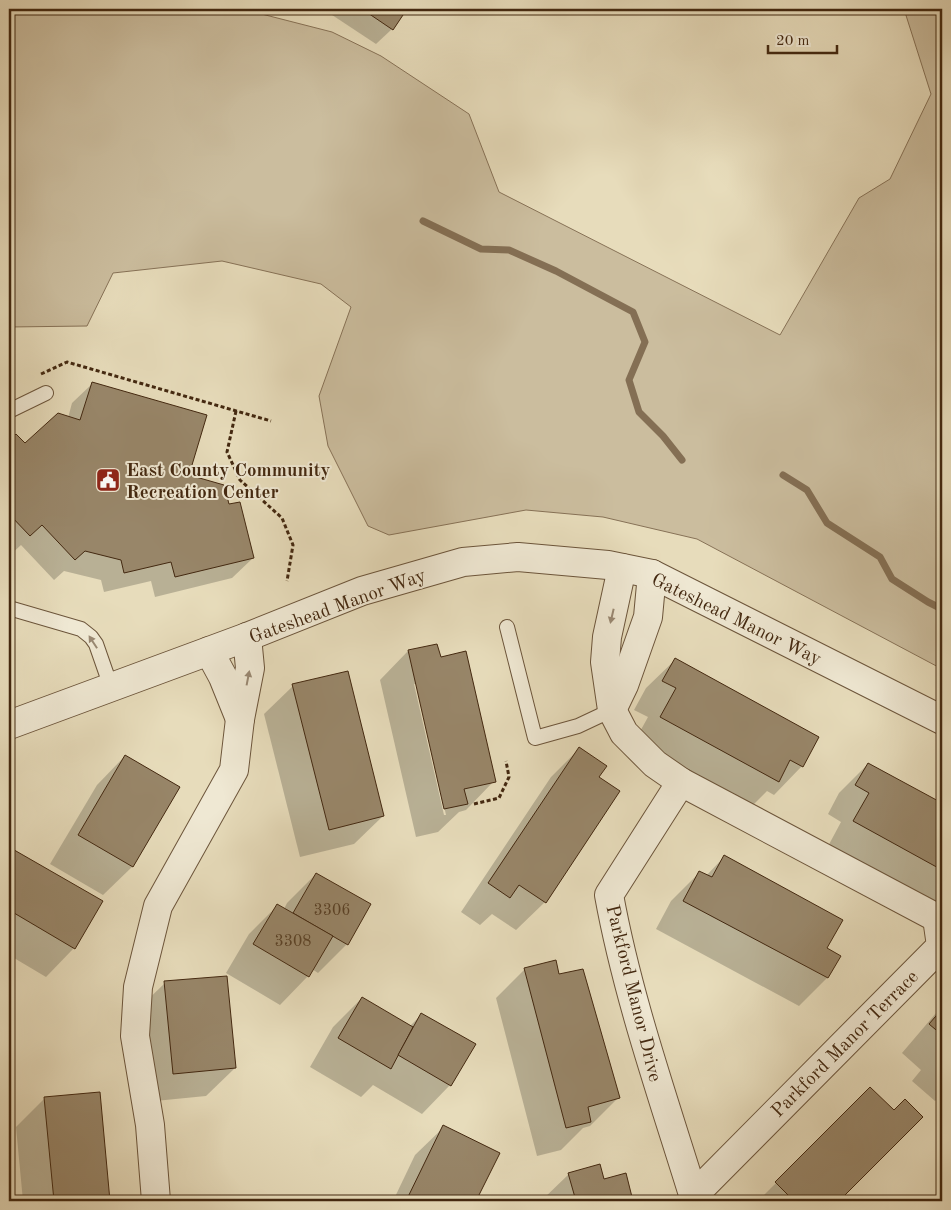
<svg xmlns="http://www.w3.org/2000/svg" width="951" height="1210" viewBox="0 0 951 1210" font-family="'Old Standard TT',serif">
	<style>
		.green { fill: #cbbd9e; stroke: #877257 }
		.shadow { fill: #0003; fill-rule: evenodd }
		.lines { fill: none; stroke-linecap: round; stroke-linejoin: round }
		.stream { stroke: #846f54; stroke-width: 7 }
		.building { fill: #988669; stroke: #432810 }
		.service-casing { stroke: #6c553b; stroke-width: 16 }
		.minor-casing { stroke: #6c553b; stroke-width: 30 }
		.tertiary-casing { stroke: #6c553b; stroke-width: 30 }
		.path { stroke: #432810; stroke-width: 3; stroke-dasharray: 4 2.5; stroke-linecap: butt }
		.service { stroke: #efe8d3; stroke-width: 14 }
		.minor { stroke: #efe8d3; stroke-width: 28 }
		.tertiary { stroke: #efe8d3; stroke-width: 28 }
		.oneway { fill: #998872 }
		.labels { text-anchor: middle; stroke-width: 4; stroke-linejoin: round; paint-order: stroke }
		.number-label { font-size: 16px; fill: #584026 }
		.poi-label { font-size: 19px; font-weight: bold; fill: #432810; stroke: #efe8d3; text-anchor: start }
		.street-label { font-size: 19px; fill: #432810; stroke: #efe8d3 }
	</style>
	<rect width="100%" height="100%" fill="#e7dcbb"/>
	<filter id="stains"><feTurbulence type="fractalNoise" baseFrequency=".004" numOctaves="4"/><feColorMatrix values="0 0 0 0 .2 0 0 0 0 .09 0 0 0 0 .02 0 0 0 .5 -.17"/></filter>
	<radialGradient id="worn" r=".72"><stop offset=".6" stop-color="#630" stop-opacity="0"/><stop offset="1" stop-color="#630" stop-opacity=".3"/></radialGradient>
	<!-- green -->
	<path class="green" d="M9,9h233l90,23 49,24 88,58 30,78 281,143 79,-137 31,-19 41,-85 -27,-85h38v660l-245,-130 -94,-22 -77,-7 -137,25 -21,-9 -40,-80 -9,-50 32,-89 -30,-23 -99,-23 -109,12 -26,53 -78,1z"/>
	<!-- shadow -->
	<g class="shadow">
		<path d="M323,9h82l-13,20 -16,15z"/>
		<path d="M93,383l95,92 40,31 25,52 -21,20 -77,19 -4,-16 -47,11 -3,-12 -37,-9 -10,9 -33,-35 -12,11v-113l7,-8 9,10 43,-27 4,-15z"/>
		<path d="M437,645l3,14 54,122 -28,29 -7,2 -21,20 -22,5 -36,-157 28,-29zM414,684h3l29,131h-2z"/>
		<path d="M675,660l127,106 -28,29 -7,-4 -18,18 -117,-63 16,-29 -14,-7 12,-22z"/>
		<path d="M293,686l90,130 -29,28 -54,13 -36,-143z"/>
		<path d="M580,748l18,30 -53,124 -29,28 -24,-16 -12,11 -19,-13 90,-135z"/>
		<path d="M125,756l54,31 -47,80 -29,28 -53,-31 47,-79z"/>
		<path d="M868,764l74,40v110l-116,-64 15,-28 -13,-8 11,-21z"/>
		<path d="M9,848l92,53 -27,47 -28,29 -37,-22z"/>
		<path d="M724,857l101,92 2,29 -28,28 -143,-77 15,-28 29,-29 6,4z"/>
		<path d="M316,874l53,31 -22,39 -29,29 -6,-4 -4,7 -28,29 -54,-32 23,-39 29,-29 6,4 3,-6z"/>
		<path d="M555,962l4,14 59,122 -28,28 -7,2 -22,22 -24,6 -41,-158 28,-28z"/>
		<path d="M165,983l70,85 -29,28 -61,6 -9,-91z"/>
		<path d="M362,998l48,28 12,-12 28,71 -28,29 -49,-29 -12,12 -51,-30 23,-40z"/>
		<path d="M942,1006v88l-7,7 -23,-20 9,-11 -19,-17z"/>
		<path d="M870,1089l24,23 27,5 -84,84h-79z"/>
		<path d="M99,1093l10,108h-86l-7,-74 28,-28z"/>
		<path d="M444,1127l54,26 -23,48h-82l22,-46z"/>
		<path d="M569,1174l34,6 22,-6 7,27h-91z"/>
	</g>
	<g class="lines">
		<!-- stream -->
		<g class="stream">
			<path d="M423,221l58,28 28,1 47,21 77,41 12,30 -16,38 10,32 24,24 19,24"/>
			<path d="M783,475l24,15 20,33 53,34 12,22 36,23 14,7"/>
		</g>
	</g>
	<!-- building -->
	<g class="building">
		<path d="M362,9h45l-14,21z"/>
		<path d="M92,382l115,33 -18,60 35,10 5,19 11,-2 14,56 -79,19 -4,-15 -47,11 -3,-13 -36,-9 -10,9 -33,-35 -12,11 -21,-22v-73l7,-7 9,9 33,-30 22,7z"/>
		<path d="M437,644l4,13 25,-6 30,131 -32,7 4,15 -24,5 -36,-159z"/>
		<path d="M675,658l144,79 -16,30 -13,-7 -11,22 -119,-65 16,-29 -14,-7z"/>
		<path d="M348,671l36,145 -55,14 -37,-146z"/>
		<path d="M579,747l28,19 -8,11 21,14 -74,112 -27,-18 -9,13 -22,-15z"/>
		<path d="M125,755l55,32 -47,80 -55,-32z"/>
		<path d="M868,763l74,40v67l-89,-49 16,-28 -14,-8z"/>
		<path d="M9,847l94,54 -28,48 -66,-39z"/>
		<path d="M724,855l119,65 -16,28 14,8 -13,22 -145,-77 16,-30 13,6z"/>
		<path d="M316,873l55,31 -23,41 -55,-32z"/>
		<path d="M277,904l56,32 -24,41 -56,-33z"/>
		<path d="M556,960l3,14 24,-5 37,129 -32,9 3,15 -25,6 -42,-160z"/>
		<path d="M227,976l9,92 -63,6 -9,-93z"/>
		<path d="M362,997l51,30 -22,42 -53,-31z"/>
		<path d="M942,1009v26l-13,-11z"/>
		<path d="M421,1013l55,31 -25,42 -53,-31z"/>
		<path d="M870,1087l24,23 11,-11 18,18 -84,84h-47l1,-1 -18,-18z"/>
		<path d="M100,1092l10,109h-56l-10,-104z"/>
		<path d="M443,1125l57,28 -24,48h-70z"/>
		<path d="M600,1164l4,15 22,-6 7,28h-57l-8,-28z"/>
	</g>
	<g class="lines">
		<defs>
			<g id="service">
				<path d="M9,411l37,-18"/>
				<path d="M9,608l72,21 10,8 5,7 15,43"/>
				<path d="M507,627l28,111 43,-12 34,-16"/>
			</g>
			<g id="minor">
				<path d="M622,568l-15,69 -2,25 7,48 12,23 31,31 26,18 256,136 4,28 -248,250"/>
				<path d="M209,651l14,26 17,42"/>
				<path d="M612,710l12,-25 24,-68 4,-43"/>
				<path d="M681,782l-72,113c19,104 55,205 86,306"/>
				<path d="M156,1201l-6,-76 -15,-89 3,-49 20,-81 76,-136 6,-51 10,-51 -3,-31"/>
			</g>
			<path id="tertiary" d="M9,725l238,-88 115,-46 101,-29 55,-5 90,8 44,9 290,146"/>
		</defs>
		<!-- service casing -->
		<use href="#service" class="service-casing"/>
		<!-- minor casing -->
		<use href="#minor" class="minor-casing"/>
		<!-- tertiary casing -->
		<use href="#tertiary" class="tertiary-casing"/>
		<!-- path -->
		<g class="path">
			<path d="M41,374l26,-12 204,59"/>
			<path d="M236,411l-9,41 13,28 42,38 11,27 -6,36"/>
			<path d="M474,804l25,-6 10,-21 -3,-16"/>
		</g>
		<!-- service -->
		<use href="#service" class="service"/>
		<!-- minor -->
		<use href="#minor" class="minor"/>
		<!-- tertiary -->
		<use href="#tertiary" class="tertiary"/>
	</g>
	<!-- one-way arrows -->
	<defs><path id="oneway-solid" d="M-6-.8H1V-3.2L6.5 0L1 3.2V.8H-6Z" transform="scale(1.25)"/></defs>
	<g class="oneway">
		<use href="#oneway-solid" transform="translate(612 616) rotate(103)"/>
		<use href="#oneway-solid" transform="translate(93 642) rotate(-123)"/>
		<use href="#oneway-solid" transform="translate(248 678) rotate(-79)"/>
	</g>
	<!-- icons -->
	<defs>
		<symbol id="civic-square" viewBox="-11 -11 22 22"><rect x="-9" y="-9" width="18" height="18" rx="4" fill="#8f2418" stroke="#efe8d3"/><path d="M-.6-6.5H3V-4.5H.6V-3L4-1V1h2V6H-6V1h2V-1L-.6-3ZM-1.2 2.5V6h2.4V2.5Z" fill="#fff"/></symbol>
	</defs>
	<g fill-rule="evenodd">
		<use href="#civic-square" x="94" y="466" width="28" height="28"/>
	</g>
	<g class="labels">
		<!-- number labels -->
		<g class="number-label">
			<text x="332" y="915">3306</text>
			<text x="293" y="946">3308</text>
		</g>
		<!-- poi labels -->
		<g class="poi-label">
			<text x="126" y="476">East County Community<tspan x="126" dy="22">Recreation Center</tspan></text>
		</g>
		<!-- street labels -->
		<g class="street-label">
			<text transform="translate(337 605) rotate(-20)" y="7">Gateshead Manor Way</text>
			<text transform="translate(737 618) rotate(26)" y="7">Gateshead Manor Way</text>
			<text transform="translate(635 993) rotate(76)" y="7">Parkford Manor Drive</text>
			<text transform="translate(844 1043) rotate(-45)" y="7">Parkford Manor Terrace</text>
		</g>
	</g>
	<!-- margin -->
	<rect width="951" height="1210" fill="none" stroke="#e7dcbb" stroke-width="30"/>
	<rect x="10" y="10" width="931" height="1190" fill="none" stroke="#432810" stroke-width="2.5"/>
	<rect x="15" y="15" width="921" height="1180" fill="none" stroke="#432810"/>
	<!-- scale -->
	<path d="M768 45v8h69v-8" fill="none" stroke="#432810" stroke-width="2.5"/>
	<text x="776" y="45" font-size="15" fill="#432810" stroke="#efe8d3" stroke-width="4" paint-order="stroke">20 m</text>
	<rect width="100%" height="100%" filter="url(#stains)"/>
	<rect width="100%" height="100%" fill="url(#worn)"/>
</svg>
